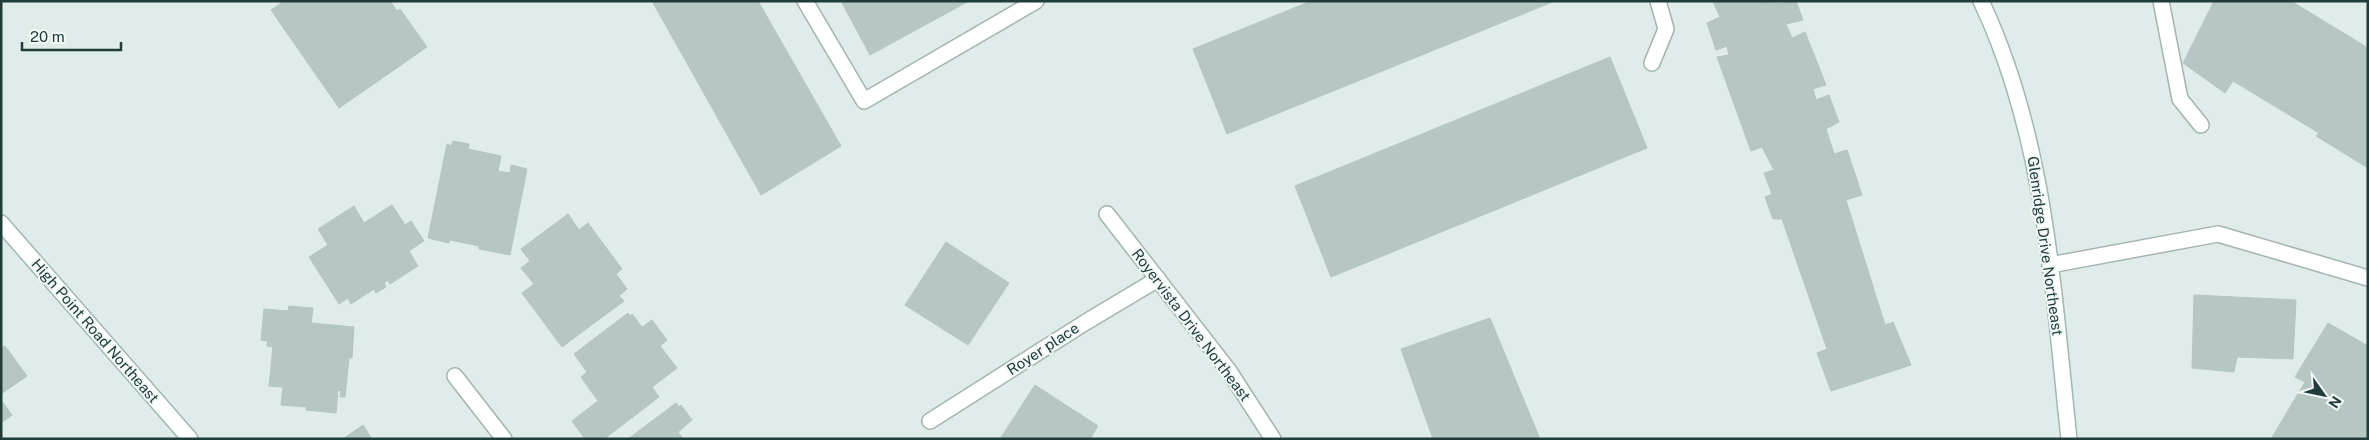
<svg xmlns="http://www.w3.org/2000/svg" width="2369" height="440" viewBox="0 0 2369 440" font-family="'Public Sans',sans-serif">
	<style>
		.building { fill: #b6c7c3; stroke: #b3c6c2 }
		.lines { fill: none; stroke-linecap: round; stroke-linejoin: round }
		.lane-casing { stroke: #a3b4b1; stroke-width: 18 }
		.street-casing { stroke: #a3b4b1; stroke-width: 18 }
		.secondary-casing { stroke: #9eb8b4; stroke-width: 18 }
		.lane { stroke: #fff; stroke-width: 15 }
		.street { stroke: #fff; stroke-width: 15 }
		.secondary { stroke: #fff; stroke-width: 15 }
		.labels { text-anchor: middle; stroke-width: 4; stroke-linejoin: round; paint-order: stroke }
		.street-label { font-size: 15px; fill: #203d3b; stroke: #f1f8f6 }
	</style>
	<rect width="100%" height="100%" fill="#e0ece9"/>
	<!-- building -->
	<g class="building">
		<path d="M284,1h106l7,10 3,-2 27,38 -88,61 -68,-98z"/>
		<path d="M652,1h106l83,145 -80,49z"/>
		<path d="M841,1h128l-99,54z"/>
		<path d="M1311,1h244l-328,133 -34,-85z"/>
		<path d="M1713,1l69,2 14,-2 7,19 -17,4 6,14 13,-6 21,53 -13,4 3,11 13,-5 10,27 -13,7 8,25 13,-4 15,45 -16,5 39,125 8,-3 18,43 -80,26 -14,-38 10,-4 -45,-130h-9l-8,-22 7,-3 -8,-21 10,-3 -12,-23 -11,4 -34,-94 12,-2 -2,-9 -11,4 -9,-27 13,-6z"/>
		<path d="M2214,1h77l77,47v120l-52,-32 3,-3 -86,-52 -8,12 -42,-30z"/>
		<path d="M1610,57l37,91 -316,129 -36,-91z"/>
		<path d="M453,141l16,3 -1,5 33,7 -3,15 12,2 1,-8 16,4 -17,86 -31,-6v-3l-29,-6 -1,3 -21,-5 19,-94 4,2z"/>
		<path d="M392,205l13,20 6,-4 13,20 -15,10 9,15 -28,18 -2,-4 -4,3 2,4 -10,6 -2,-4 -23,15 -3,-6 -9,6 -30,-47 19,-12 -10,-16 36,-23 10,17z"/>
		<path d="M568,214l11,16 9,-7 34,46 -6,5 11,15 -8,7 5,5 -62,46 -40,-54 12,-9 -13,-16 9,-7 -9,-12z"/>
		<path d="M946,242l63,41 -41,62 -63,-40z"/>
		<path d="M2194,295l102,5 -3,59 -56,-2 -3,15 -42,-4z"/>
		<path d="M289,306l24,2 -2,15 43,4 -2,31h-3l-4,39h-5l1,-6 -3,-1 -2,23 -30,-3 1,-3 -26,-2 2,-18 -14,-1 4,-39 -6,-1 1,-5 -7,-1 3,-31 24,2z"/>
		<path d="M628,313l2,3 2,-2 10,13 10,-7 15,20 -7,6 17,22 -25,19 7,10 -55,42h-19l-13,-18 26,-20 -17,-24 6,-5 -13,-18z"/>
		<path d="M1490,318l50,121h-107l-32,-90z"/>
		<path d="M2328,323l40,23v93h-97l34,-57 -10,-5z"/>
		<path d="M5,346l22,30 -26,18v-46z"/>
		<path d="M1035,385l63,41 -8,13h-90z"/>
		<path d="M1,400l11,15 -11,8z"/>
		<path d="M676,403l3,4 2,-2 11,15 -14,12 5,7h-55z"/>
		<path d="M363,425l9,14h-29z"/>
	</g>
	<g class="lines">
		<defs>
			<g id="lane">
				<path d="M805,1l59,100 172,-100"/>
				<path d="M2161,1l19,98 21,26"/>
				<path d="M1652,63l14,-34 -8,-28"/>
			</g>
			<g id="street">
				<path d="M1107,214l122,157 44,68"/>
				<path d="M2050,265l168,-31 150,44"/>
				<path d="M455,376l49,63"/>
				<path d="M930,421l156,-99 72,-43"/>
			</g>
			<g id="secondary">
				<path d="M1981,1c65,137 72,290 88,438"/>
				<path d="M1,223l189,216"/>
			</g>
		</defs>
		<!-- lane casing -->
		<use href="#lane" class="lane-casing"/>
		<!-- street casing -->
		<use href="#street" class="street-casing"/>
		<!-- secondary casing -->
		<use href="#secondary" class="secondary-casing"/>
		<!-- lane -->
		<use href="#lane" class="lane"/>
		<!-- street -->
		<use href="#street" class="street"/>
		<!-- secondary -->
		<use href="#secondary" class="secondary"/>
	</g>
	<g class="labels">
		<!-- street labels -->
		<g class="street-label">
			<text transform="translate(2045 246) rotate(82)" y="5">Glenridge Drive Northeast</text>
			<text transform="translate(1191 325) rotate(53)" y="5">Royervista Drive Northeast</text>
			<text transform="translate(95 331) rotate(49)" y="5">High Point Road Northeast</text>
			<text transform="translate(1043 349) rotate(-33)" y="5">Royer place</text>
		</g>
	</g>
	<!-- border -->
	<rect width="2369" height="440" fill="none" stroke="#203d3b" stroke-width="5"/>
	<!-- north arrow -->
	<g transform="translate(2324 395) rotate(123)" stroke="#f1f8f6" stroke-width="4" paint-order="stroke">
	<path d="M0-4L9 19L0 12L-9 19Z" fill="#203d3b"/>
	<text y="-8" font-size="14" font-weight="bold" text-anchor="middle" fill="#203d3b">N</text>
	</g>
	<!-- scale -->
	<path d="M22 42v8h99v-8" fill="none" stroke="#203d3b" stroke-width="2.5"/>
	<text x="30" y="42" font-size="15" fill="#203d3b" stroke="#f1f8f6" stroke-width="4" paint-order="stroke">20 m</text>
</svg>
